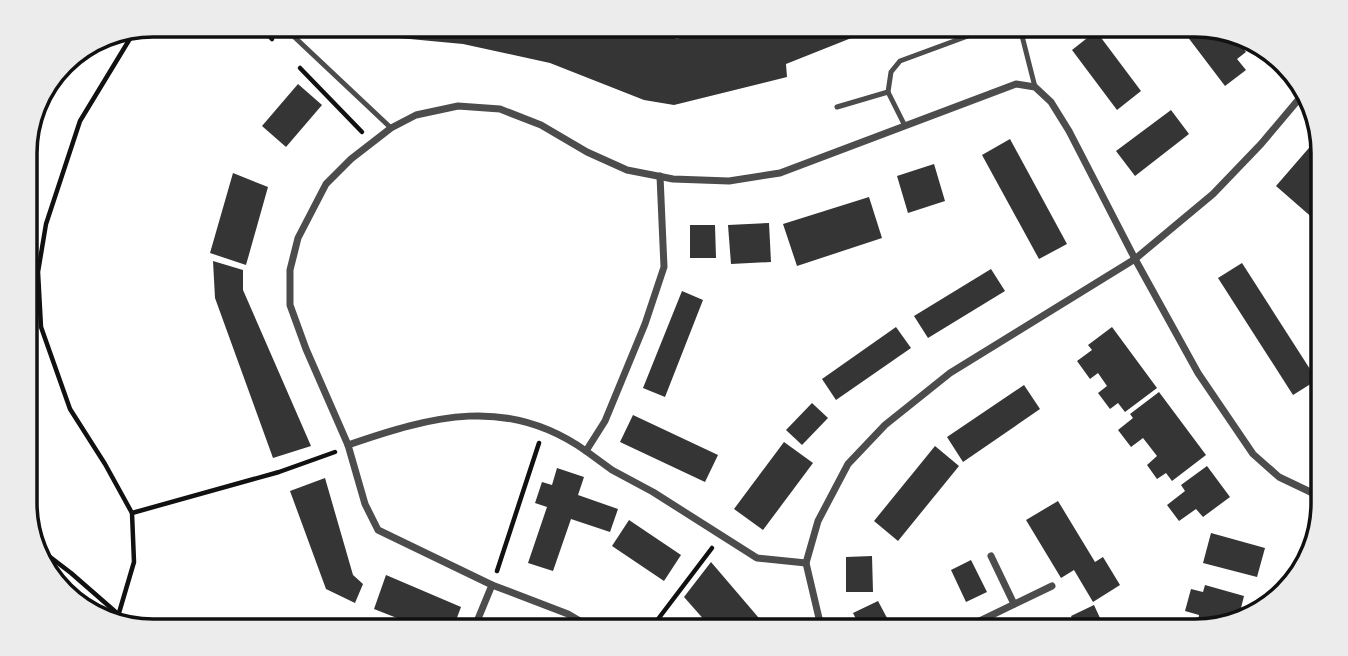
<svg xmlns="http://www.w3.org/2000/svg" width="1348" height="656" viewBox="0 0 1348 656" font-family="'Varela Round',sans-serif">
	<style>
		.building { fill: #353535 }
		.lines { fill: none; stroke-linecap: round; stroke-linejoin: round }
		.path { stroke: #111; stroke-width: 4.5 }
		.service { stroke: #4c4c4c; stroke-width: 5 }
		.minor { stroke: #4c4c4c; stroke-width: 7 }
		.rim { fill: none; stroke: #111; stroke-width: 3.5 }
	</style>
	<rect width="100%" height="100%" fill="#fff"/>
	<!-- building -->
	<g class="building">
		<path d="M334,24h309l34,15 46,-15 161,1 -98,39 1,13 -113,28 -30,-5 -94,-37 -87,-19 -128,-12z"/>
		<path d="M1200,26l15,3 3,5 4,-3 10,2 14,19 -9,7 9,11 -21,16 -38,-50z"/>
		<path d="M1096,31l45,60 -24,19 -45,-60z"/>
		<path d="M298,84l24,21 -36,42 -24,-21z"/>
		<path d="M1171,110l18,24 -54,42 -19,-25z"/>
		<path d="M1321,134l2,43 -4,4 4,3v43l-47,-41z"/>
		<path d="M1010,139l57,105 -28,15 -57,-104z"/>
		<path d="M934,164l11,37 -37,12 -11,-37z"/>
		<path d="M233,173l35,14 -22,78 -36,-12z"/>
		<path d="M869,197l13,41 -85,28 -14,-42z"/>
		<path d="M769,223l2,39 -40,2 -3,-39z"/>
		<path d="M690,225h25l1,33h-26z"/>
		<path d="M213,261l30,9v20l68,156 -38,12 -58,-160z"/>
		<path d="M1242,263l75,117 -24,15 -75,-117z"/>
		<path d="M991,269l14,22 -77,47 -14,-22z"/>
		<path d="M682,291l21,9 -38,97 -22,-9z"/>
		<path d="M896,327l15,21 -75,52 -14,-21z"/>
		<path d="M1112,327l45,61 -32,24 -7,-9 -8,6 -12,-16 9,-7 -9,-13 -8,6 -13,-18 15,-11 -4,-5z"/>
		<path d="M1024,385l16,24 -77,53 -16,-25z"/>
		<path d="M1159,392l47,63 -34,26 -6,-8 -9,6 -10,-14 10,-9 -14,-18 -12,9 -13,-17 15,-12 -3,-4z"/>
		<path d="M812,403l16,15 -26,27 -16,-15z"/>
		<path d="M633,415l85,40 -13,27 -85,-40z"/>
		<path d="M784,442l29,21 -50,67 -29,-21z"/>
		<path d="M935,446l24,20 -61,75 -24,-20z"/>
		<path d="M1207,466l23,31 -27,20 -7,-8 -17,12 -12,-16 18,-14 -4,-6z"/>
		<path d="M557,468l27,9 -6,18 40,14 -8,23 -39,-13 -18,52 -25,-8 19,-56 -12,-4 7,-21 10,3z"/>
		<path d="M325,478l28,97 10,9 -8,19 -29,-14 -36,-98z"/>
		<path d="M1058,501l37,61 8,-5 17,28 -27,17 -19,-32 -13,8 -35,-58z"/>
		<path d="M629,520l52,35 -17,26 -52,-35z"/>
		<path d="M1211,533l54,15 -8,29 -54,-14z"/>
		<path d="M872,556l1,36h-27v-35z"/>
		<path d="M971,560l16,32 -21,10 -15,-32z"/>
		<path d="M711,562l59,69h-56l-30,-34z"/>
		<path d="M386,575l75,32 -9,24h-22l-56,-22z"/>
		<path d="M1205,585l39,11 -6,24 -23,7 -17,-5 1,-7 -14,-4 6,-22 12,3z"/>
		<path d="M878,601l16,30h-32l-9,-18z"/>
		<path d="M1094,605l12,26h-42l11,-5 -4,-10z"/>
		<path d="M506,619l41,12h-45z"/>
	</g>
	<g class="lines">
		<!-- path -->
		<g class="path">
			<path d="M258,24l14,15"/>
			<path d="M655,24c21,9 36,8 58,0"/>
			<path d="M300,68l62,64"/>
			<path d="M132,513l147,-41 56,-20"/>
			<path d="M37,547l34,26 47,41"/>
			<path d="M497,571l42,-128"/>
			<path d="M116,623l18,-61 -2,-49 -27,-49 -35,-55 -29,-82 -3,-55 8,-48 34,-103 54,-89"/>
			<path d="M649,631l63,-83"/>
		</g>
		<!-- service -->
		<g class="service">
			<path d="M284,24l4,7 103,97"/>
			<path d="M1019,24l16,63"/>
			<path d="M837,107l51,-15"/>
			<path d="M905,126l-17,-34 3,-20 9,-11 76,-28"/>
		</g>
		<!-- minor -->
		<g class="minor">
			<path d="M660,176l4,91 -19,57 -40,97 -19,30 26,19 41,22 104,66 49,5"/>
			<path d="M348,445c84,-29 159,-50 238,6"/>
			<path d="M991,556l23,48"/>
			<path d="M1310,559h1"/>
			<path d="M492,585l76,29 29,17"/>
			<path d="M473,631l19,-46 -114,-55 -13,-26 -17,-59 -42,-96 -16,-44v-35l8,-32 28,-54 25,-25 40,-31 25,-13 42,-9 42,3 41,16 46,27 40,18 46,9 56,2 51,-8 236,-89 19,3 16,15 18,29 66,128 63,114 55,81 26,23 44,21"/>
			<path d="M822,631l-16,-68 12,-42 30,-57 37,-39 65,-52 185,-114 78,-65 48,-50 43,-51"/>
			<path d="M959,631l93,-45"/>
		</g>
	</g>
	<!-- crop -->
	<path d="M0 0H1348V656H0ZM153 37H1195A116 116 0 0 1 1311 153V503A116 116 0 0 1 1195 619H153A116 116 0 0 1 37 503V153A116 116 0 0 1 153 37Z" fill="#ececec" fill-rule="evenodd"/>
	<path class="rim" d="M153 37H1195A116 116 0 0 1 1311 153V503A116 116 0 0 1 1195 619H153A116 116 0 0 1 37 503V153A116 116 0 0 1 153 37Z"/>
</svg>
